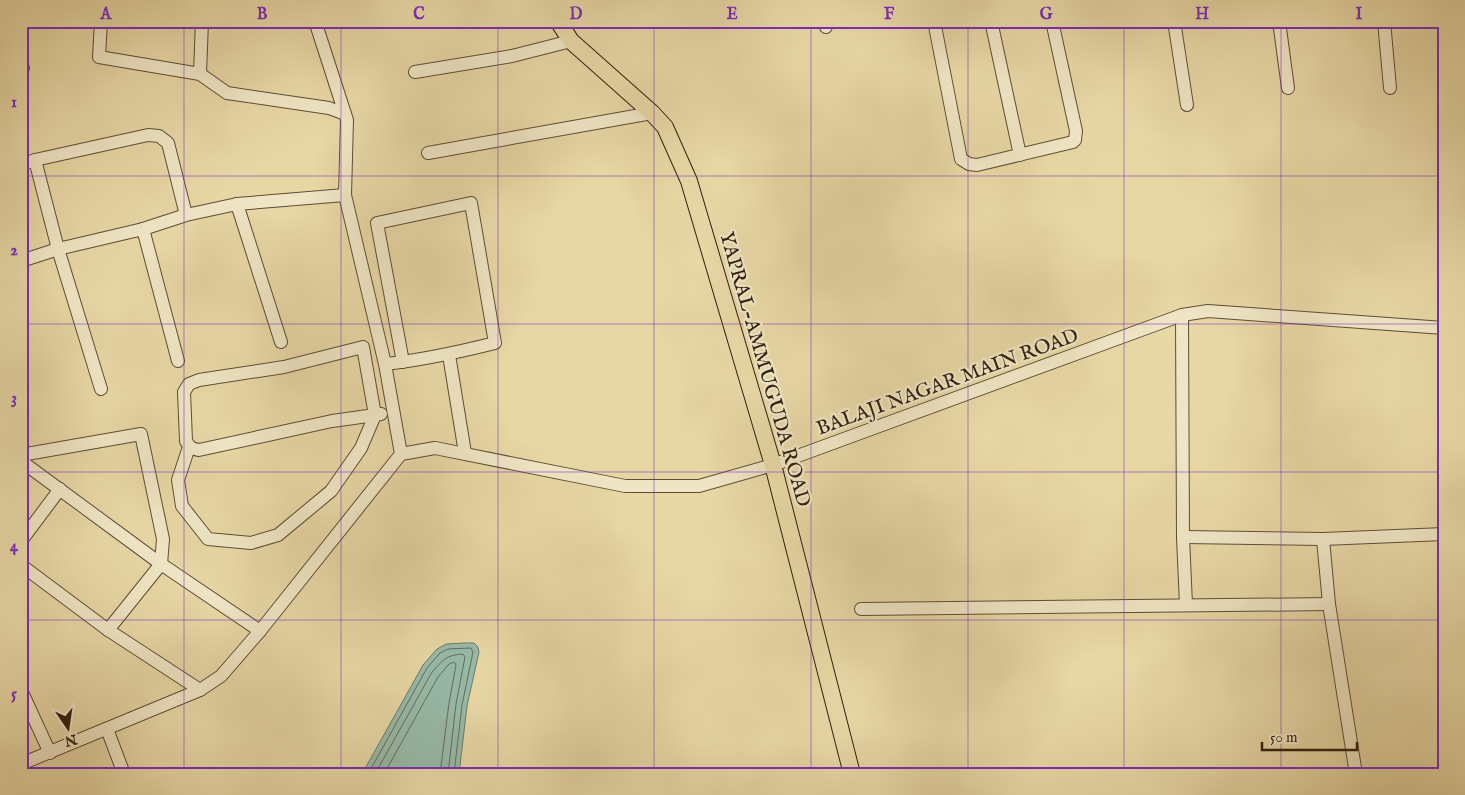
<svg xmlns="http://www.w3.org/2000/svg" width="1465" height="795" viewBox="0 0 1465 795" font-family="'IM FELL English',serif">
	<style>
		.water { fill: #97baa8; stroke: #6e7c6b }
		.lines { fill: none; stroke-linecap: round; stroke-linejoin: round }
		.shore { stroke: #646c5c; stroke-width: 1 }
		.minor-casing { stroke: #5e4d34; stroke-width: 14 }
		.major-casing { stroke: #301f0f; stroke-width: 18 }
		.minor { stroke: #efe5c4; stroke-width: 12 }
		.major { stroke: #e7d7a5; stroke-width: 16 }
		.grid { fill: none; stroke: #7b2cbf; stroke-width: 1; stroke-opacity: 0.55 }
		.labels { text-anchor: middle; stroke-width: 4.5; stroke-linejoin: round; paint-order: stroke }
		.street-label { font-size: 20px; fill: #301f0f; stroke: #efe5c4 }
		.neatline { fill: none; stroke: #7b2cbf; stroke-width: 2 }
		.grid-label { font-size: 16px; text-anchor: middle; font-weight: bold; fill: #7b2cbf }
	</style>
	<rect width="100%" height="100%" fill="#e7d7a5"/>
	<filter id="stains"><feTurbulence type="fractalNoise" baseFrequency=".004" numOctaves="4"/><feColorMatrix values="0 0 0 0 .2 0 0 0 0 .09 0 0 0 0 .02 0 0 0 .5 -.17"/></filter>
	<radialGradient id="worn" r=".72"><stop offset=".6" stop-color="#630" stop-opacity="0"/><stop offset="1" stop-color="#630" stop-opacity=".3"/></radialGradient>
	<!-- water -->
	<path class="water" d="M463,643h11l4,4 1,5 -12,54 -8,68h-97l61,-109 14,-16 9,-5z"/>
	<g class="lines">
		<!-- shore -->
		<g class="shore">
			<path d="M368,774l59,-106 13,-15 8,-4 23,-1 2,4 -11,53 -8,69"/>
			<path d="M375,774l57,-102c11,-12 14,-17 31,-18l2,3 -9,47 -8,70"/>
			<path d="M384,774l54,-97 11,-13 5,-2 2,3 -7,38 -9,71"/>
		</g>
		<defs>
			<g id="minor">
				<path d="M101,21l-2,36 101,17 27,19 102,15 16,6"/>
				<path d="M315,21l32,99 -2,75 40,169 16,90"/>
				<path d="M825,21l1,6"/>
				<path d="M934,21l27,138 8,5 8,1 96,-23 2,-2 1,-9 -24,-110"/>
				<path d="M991,21l29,134"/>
				<path d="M1174,21l13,84"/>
				<path d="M1279,21l9,67"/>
				<path d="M1384,21l6,67"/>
				<path d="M21,68h2"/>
				<path d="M415,72l97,-16 59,-15"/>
				<path d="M200,74l2,-53"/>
				<path d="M428,153l224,-40"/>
				<path d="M35,160l23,89 43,140"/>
				<path d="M21,165l14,-5 113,-25 11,1 9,7 18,72 51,-11 108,-9"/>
				<path d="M237,204l44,138"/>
				<path d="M143,229l43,-14"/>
				<path d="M21,261l37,-12 85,-20 35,132"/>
				<path d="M1182,315l1,222 3,68"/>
				<path d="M363,347l12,68 -43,6 -133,29c-7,-1 -10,-3 -13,-9l-2,-49 5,-8 10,-4 85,-13z"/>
				<path d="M449,355l16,98"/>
				<path d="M385,364c38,-4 74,-12 110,-21l-24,-140 -94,20 26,139"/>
				<path d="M189,447l-11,33 4,26 26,33 43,4 27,-8 53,-44 30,-43 14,-33 6,-1"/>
				<path d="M21,455l120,-21 22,105 -2,25 -53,66"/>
				<path d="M21,461l140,103 99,67"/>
				<path d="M1183,537l140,2 121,-5"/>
				<path d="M1323,539l6,65 27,170"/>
				<path d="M21,541l39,-52"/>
				<path d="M21,565l87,65 92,60"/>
				<path d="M861,609l468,-5"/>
				<path d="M21,690l29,63"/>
				<path d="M107,729l17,45"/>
				<path d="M21,764l179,-74 21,-14 39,-45 141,-177 34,-6 190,38h74l74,-21 409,-150 26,-4 236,17"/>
			</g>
			<path id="major" d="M558,21l13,20 81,72 13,14 24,54 84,284 79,309"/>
		</defs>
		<!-- minor casing -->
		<use href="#minor" class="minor-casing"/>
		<!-- major casing -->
		<use href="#major" class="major-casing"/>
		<!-- minor -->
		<use href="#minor" class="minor"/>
		<!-- major -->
		<use href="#major" class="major"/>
	</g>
	<!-- grid -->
	<path class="grid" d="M184,21v753M341,21v753M498,21v753M654,21v753M811,21v753M968,21v753M1124,21v753M1281,21v753M21,176h1423M21,324h1423M21,472h1423M21,620h1423"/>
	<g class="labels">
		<!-- street labels -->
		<g class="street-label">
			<text transform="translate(766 369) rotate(74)" y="7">YAPRAL-AMMUGUDA ROAD</text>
			<text transform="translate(947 381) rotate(-20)" y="7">BALAJI NAGAR MAIN ROAD</text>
		</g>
	</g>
	<!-- margin -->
	<rect width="1465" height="795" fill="none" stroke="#e7d7a5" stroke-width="55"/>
	<!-- north arrow -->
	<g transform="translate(68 728) rotate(167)" stroke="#efe5c4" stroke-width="4" paint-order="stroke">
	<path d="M0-4L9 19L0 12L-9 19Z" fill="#301f0f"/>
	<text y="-8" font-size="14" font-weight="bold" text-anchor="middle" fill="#301f0f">N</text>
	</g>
	<!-- scale -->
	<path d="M1262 742v8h95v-8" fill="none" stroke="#301f0f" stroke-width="2.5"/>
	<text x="1270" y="742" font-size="15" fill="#301f0f" stroke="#efe5c4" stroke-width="4" paint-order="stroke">50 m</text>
	<rect x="28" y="28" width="1410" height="740" class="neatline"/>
	<g class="grid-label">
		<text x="106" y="19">A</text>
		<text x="262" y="19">B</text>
		<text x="419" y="19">C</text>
		<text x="576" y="19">D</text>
		<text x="732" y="19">E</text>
		<text x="889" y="19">F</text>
		<text x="1046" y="19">G</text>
		<text x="1202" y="19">H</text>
		<text x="1359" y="19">I</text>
		<text x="14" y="107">1</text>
		<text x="14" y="255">2</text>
		<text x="14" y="403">3</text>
		<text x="14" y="551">4</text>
		<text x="14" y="699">5</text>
	</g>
	<rect width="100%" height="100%" filter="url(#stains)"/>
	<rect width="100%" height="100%" fill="url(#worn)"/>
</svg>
